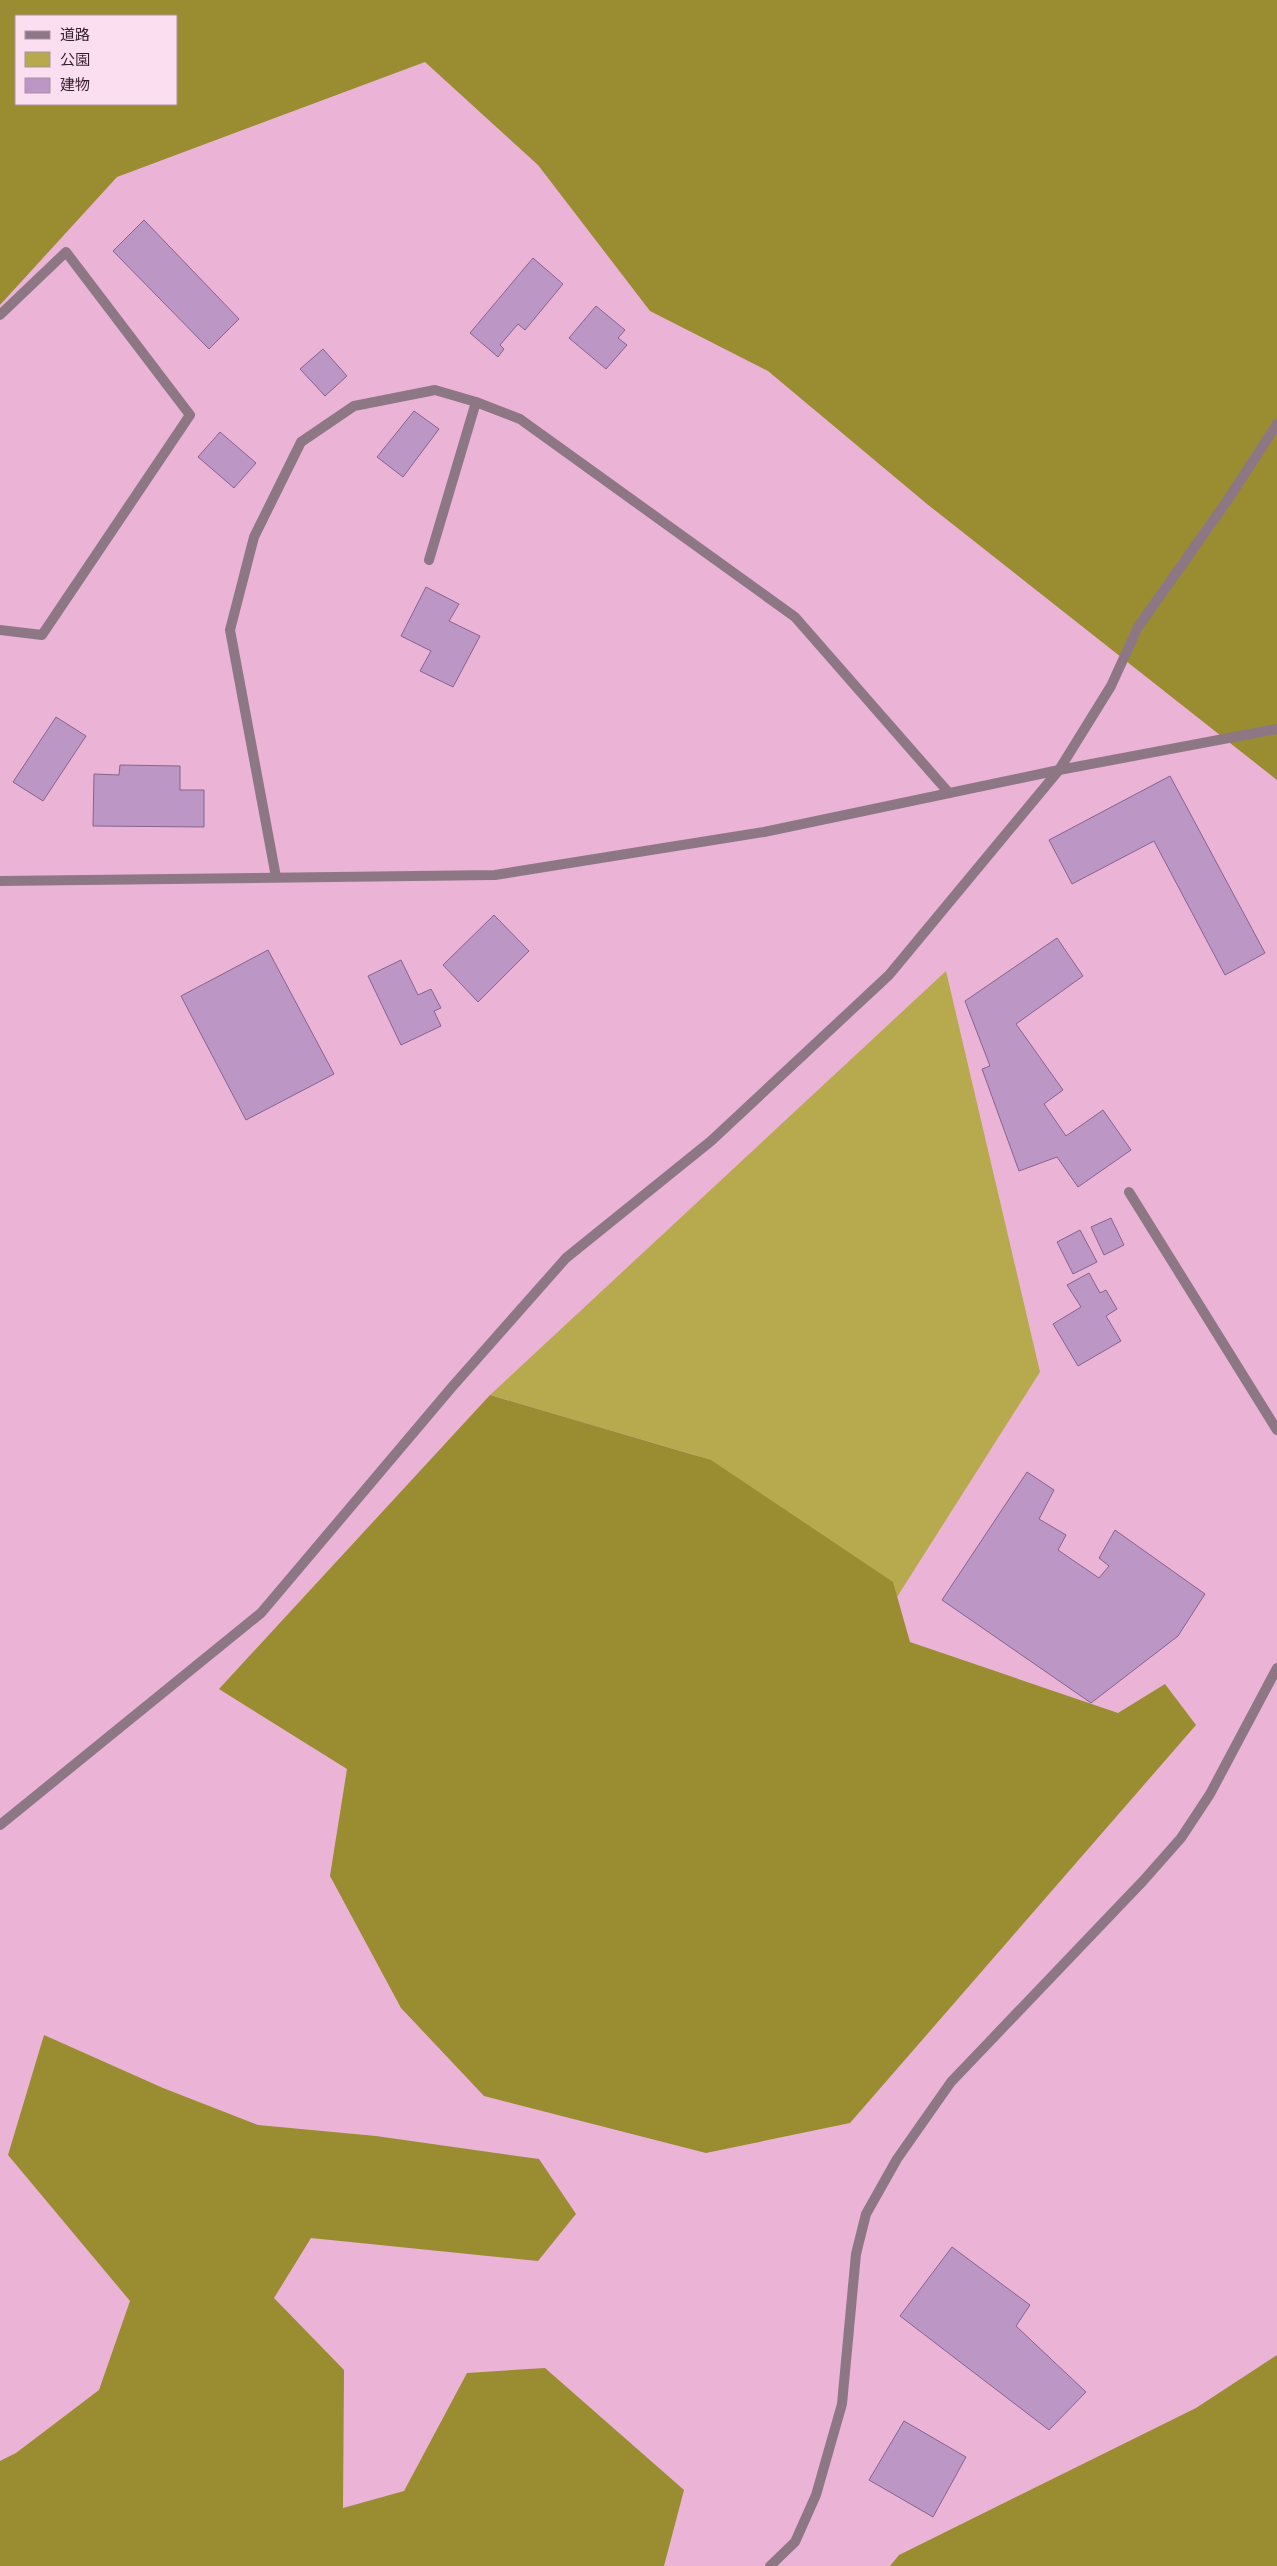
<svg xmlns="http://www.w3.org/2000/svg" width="1277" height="2566" viewBox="0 0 1277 2566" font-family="'Roboto Serif','Noto Sans JP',serif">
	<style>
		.green { fill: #b7a94d }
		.forest { fill: #998c31; fill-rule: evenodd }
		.building { fill: #bc96c4; stroke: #87638e }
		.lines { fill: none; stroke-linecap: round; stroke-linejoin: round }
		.service { stroke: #8e7785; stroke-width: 10 }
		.minor { stroke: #8e7785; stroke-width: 10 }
		.tertiary { stroke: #8e7785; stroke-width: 10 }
	</style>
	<rect width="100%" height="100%" fill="#ebb4d6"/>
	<!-- green -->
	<path class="green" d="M946,971l94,401 -143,225 -199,-141 -208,-61z"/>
	<!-- forest -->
	<g class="forest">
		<path d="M0,0h1277v780l-350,-276 -159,-133 -118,-60 -112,-146 -113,-103 -308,115 -117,128zM16,16h160v88h-160z"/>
		<path d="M490,1395l221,65 182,122 17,60 208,71 47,-29 31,41 -346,398 -144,30 -222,-57 -83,-88 -71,-132 17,-107 -128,-80z"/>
		<path d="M44,2035l119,53 95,37 118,11 163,23 37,55 -38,47 -227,-23 -37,60 70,72 -1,138 61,-17 63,-118 78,-5 139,122 -20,76h-664v-105l16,-8 83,-63 31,-89 -122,-146z"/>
		<path d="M1277,2355v211h-387l9,-11 297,-147z"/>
	</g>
	<!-- building -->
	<g class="building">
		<path d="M144,220l95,99 -30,30 -96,-98z"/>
		<path d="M533,258l30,26 -38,46 -7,-6 -18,21 4,4 -6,8 -28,-24z"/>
		<path d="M596,306l29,24 -7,8 9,7 -21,24 -37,-31z"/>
		<path d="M323,349l24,27 -22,20 -25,-27z"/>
		<path d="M414,411l25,18 -36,48 -26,-20z"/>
		<path d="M220,432l36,31 -22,25 -36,-31z"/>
		<path d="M426,587l33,17 -10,17 31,15 -27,51 -33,-16 11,-20 -30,-15z"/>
		<path d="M56,717l30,19 -43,65 -30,-19z"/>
		<path d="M120,765l60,1v24h24v37l-111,-1 1,-52 25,1z"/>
		<path d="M1170,776l95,177 -40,22 -71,-134 -82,43 -23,-44z"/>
		<path d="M494,915l35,36 -51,51 -35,-37z"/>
		<path d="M1057,938l26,38 -67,48 47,66 -19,14 22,32 37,-26 28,40 -53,37 -21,-30 -38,14 -37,-102 8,-3 -25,-65z"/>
		<path d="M268,950l66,124 -88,46 -65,-124z"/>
		<path d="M401,960l17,35 13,-6 10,19 -7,3 7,15 -40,19 -33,-69z"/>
		<path d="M1111,1218l13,27 -20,10 -13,-28z"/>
		<path d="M1080,1230l17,32 -24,12 -16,-32z"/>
		<path d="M1089,1273l11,20 6,-3 11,19 -11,7 15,25 -43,25 -25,-42 28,-17 -14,-22z"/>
		<path d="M1027,1472l27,18 -15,29 27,16 -8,15 41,28 10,-12 -10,-8 16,-28 90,64 -27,42 -87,67 -149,-103z"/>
		<path d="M952,2247l78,58 -14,21 70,66 -37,38 -149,-114z"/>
		<path d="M904,2421l62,36 -33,60 -64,-37z"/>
	</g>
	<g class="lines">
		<!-- service -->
		<g class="service">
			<path d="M276,877l-46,-247 24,-93 47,-95 53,-36 81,-16 41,12 44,17 275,198 154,176"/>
			<path d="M1129,1192l148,238"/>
		</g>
		<!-- minor -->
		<g class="minor">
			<path d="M0,315l66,-63 124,163 -148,220 -42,-5"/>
			<path d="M429,560l47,-158"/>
			<path d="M0,881l495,-6 269,-43 295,-62 218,-41"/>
			<path d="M770,2566l25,-24 21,-47 26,-91 14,-150 10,-40 31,-55 54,-77 192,-201 38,-43 29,-44 67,-126"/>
		</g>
		<!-- tertiary -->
		<path class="tertiary" d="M0,1825l261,-212 191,-226 114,-129 145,-117 178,-166 170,-205 52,-84 27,-59 89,-126 50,-77"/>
	</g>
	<!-- legend -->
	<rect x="15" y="15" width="162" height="90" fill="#fbdef0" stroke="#ab92a2"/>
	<rect x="25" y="31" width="25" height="8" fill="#8e7785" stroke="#ab92a2"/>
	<text x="60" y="40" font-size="15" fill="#341f2d">道路</text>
	<rect x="25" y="52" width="25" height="15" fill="#b7a94d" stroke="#ab92a2"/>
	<text x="60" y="65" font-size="15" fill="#341f2d">公園</text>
	<rect x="25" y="78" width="25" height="15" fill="#bc96c4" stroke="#ab92a2"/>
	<text x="60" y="90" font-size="15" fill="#341f2d">建物</text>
</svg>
